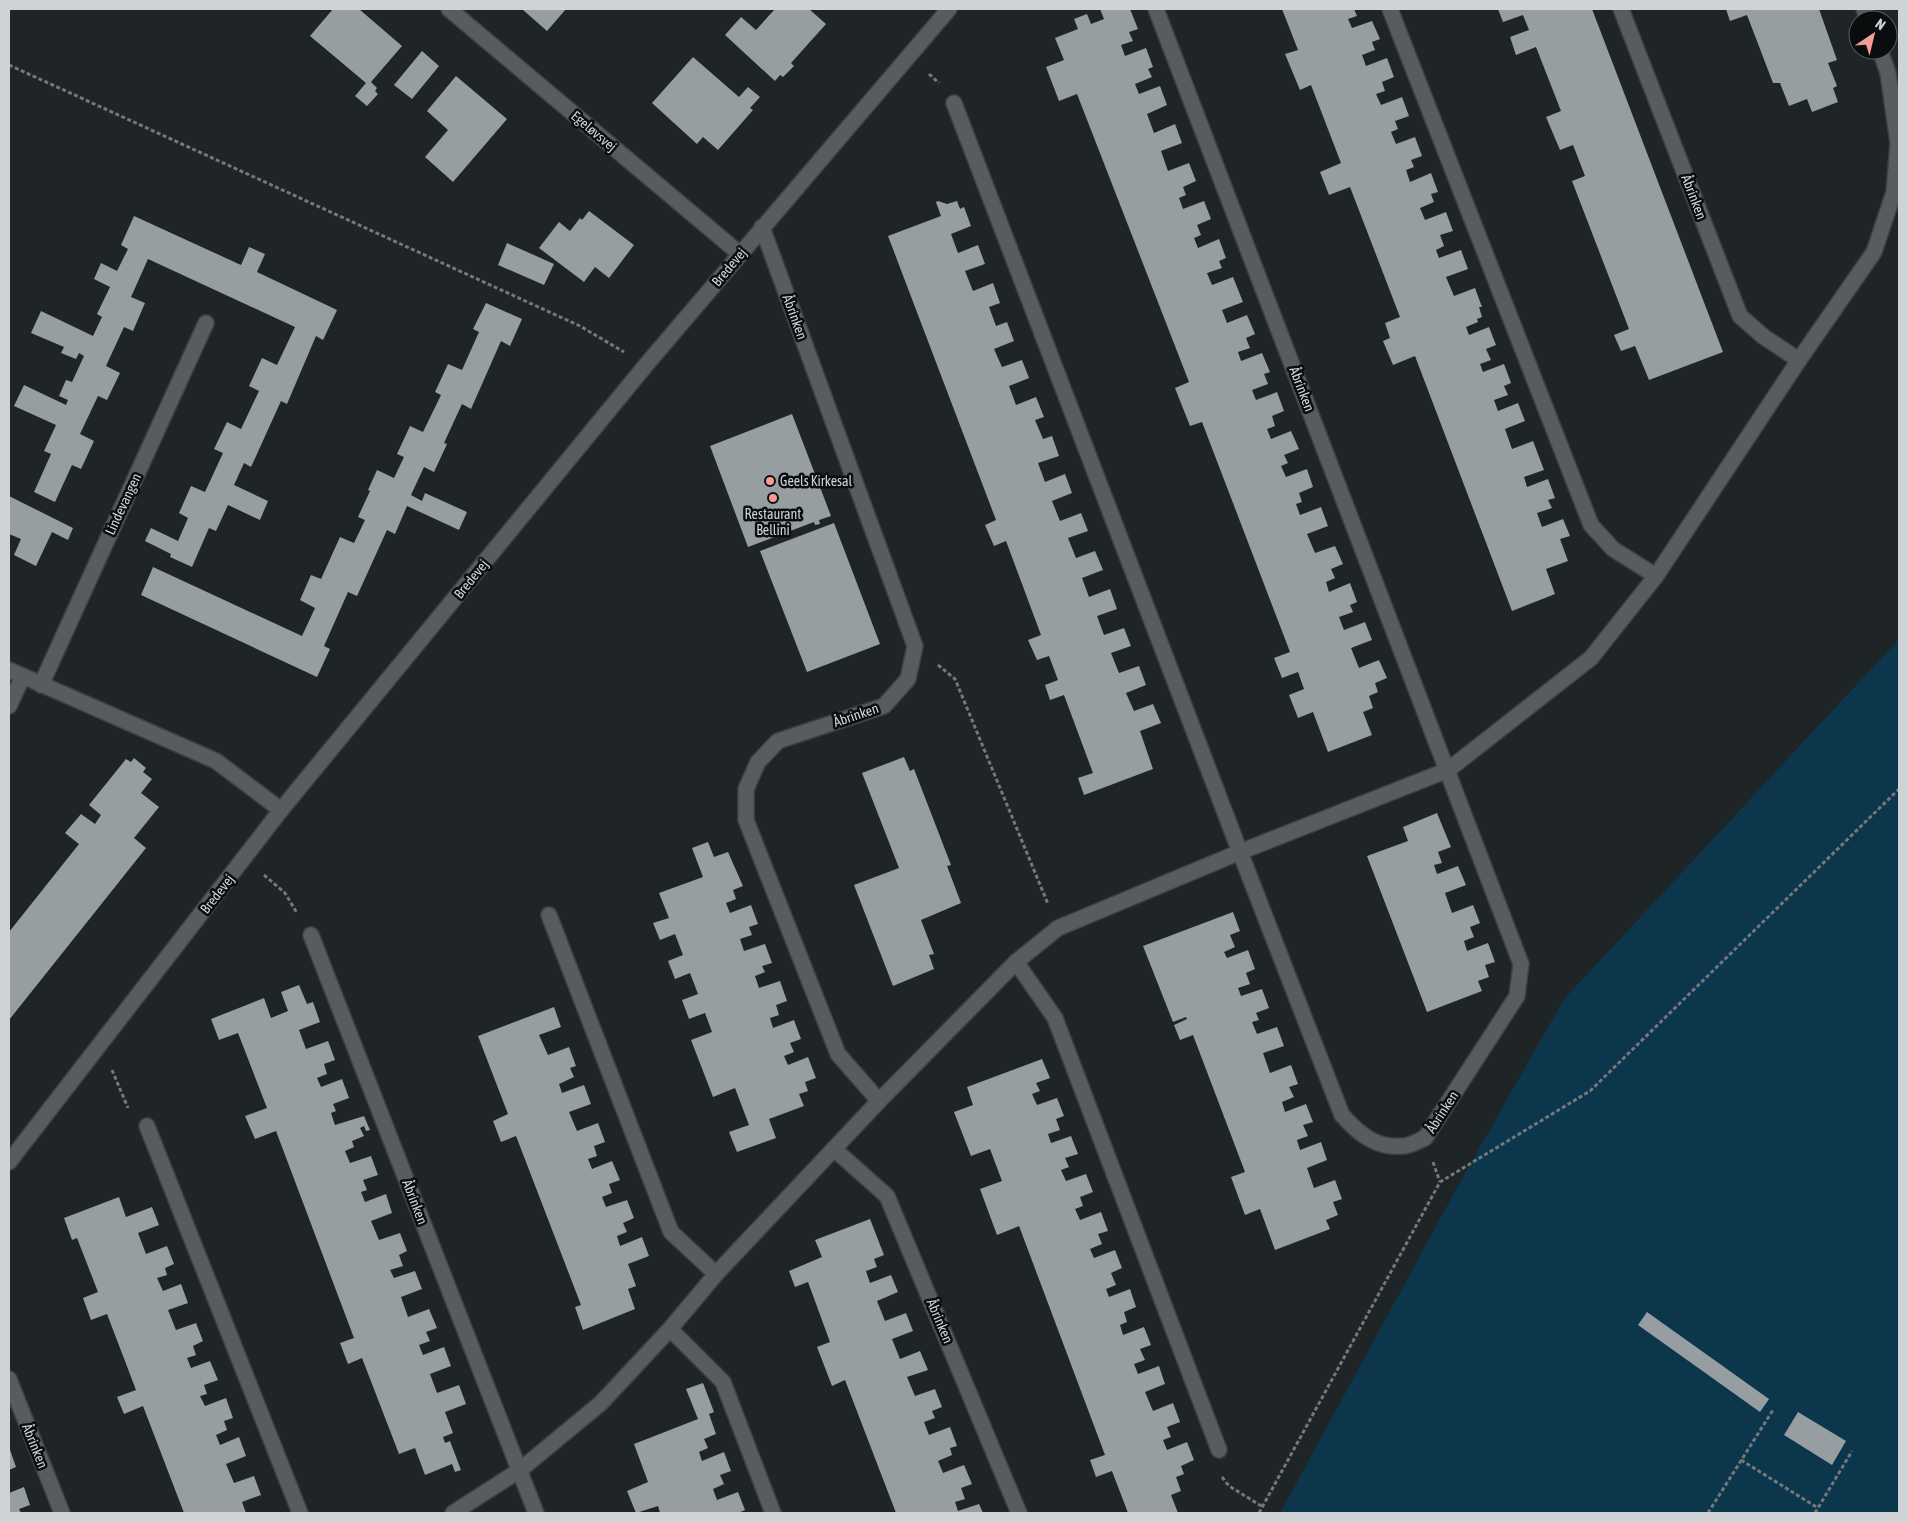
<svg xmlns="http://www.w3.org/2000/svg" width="1908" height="1522" viewBox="0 0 1908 1522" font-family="'Asap Condensed',sans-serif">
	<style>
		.green { fill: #0b364c }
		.building { fill: #979ea2 }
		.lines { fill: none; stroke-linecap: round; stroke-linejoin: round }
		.street-casing { stroke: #3c4043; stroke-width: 18 }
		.path { stroke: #74787b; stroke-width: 3; stroke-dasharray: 4 2.5; stroke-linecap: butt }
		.street { stroke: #565c5f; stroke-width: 15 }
		.poi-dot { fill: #f59c94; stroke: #0a0d0e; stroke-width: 2 }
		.labels { text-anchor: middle; stroke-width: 5; stroke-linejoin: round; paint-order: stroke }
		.street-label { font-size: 14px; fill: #d0d3d6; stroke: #0a0d0e }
		.poi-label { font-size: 14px; fill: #d0d3d6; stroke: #0a0d0e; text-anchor: start }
	</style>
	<rect width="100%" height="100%" fill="#1f2427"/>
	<!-- green -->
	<path class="green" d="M1899,639v874h-619l179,-329 105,-185z"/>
	<!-- building -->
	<g class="building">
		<path d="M333,9h26l43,37 -31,36 6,6 -2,3 3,3 -11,12 -12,-10 11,-13 -56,-47z"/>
		<path d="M522,9h44l-19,22z"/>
		<path d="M775,9h34l17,15 -35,39 3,3 -11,11 -3,-2 -5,6 -50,-46 16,-18 15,13z"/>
		<path d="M1100,9h30l8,20 -9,3 4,9 -12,4 4,11 21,-8 7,19 -5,2 4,8 -17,7 4,10 21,-8 7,19 -20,9 7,19 21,-9 7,19 -21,8 7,20 21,-8 7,18 -13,6 3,8 -7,3 4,11 21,-8 7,18 -14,6 4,10 -7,3 4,10 21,-9 7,19 -7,3 3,7 -15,5 5,12 21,-8 10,25 -21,8 5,13 20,-8 8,19 -9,4 4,10 -12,4 3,9 21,-8 8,19 -6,2 4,10 -16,6 4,10 21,-8 7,19 -12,5 3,10 -8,3 4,10 20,-8 8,18 -15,6 4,8 -7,3 5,11 21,-8 6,18 -14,6 3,9 -6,2 4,11 21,-8 7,19 -21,8 8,19 20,-7 8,18 -12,5 4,9 -9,4 3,10 21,-9 7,19 -7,3 3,7 -14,5 5,13 21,-8 7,18 -21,8 8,20 20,-8 8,18 -12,5 3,9 -9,4 4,12 -10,4 9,23 -44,17 -15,-40 -15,6 -9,-23 15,-6 -6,-17 -16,6 -8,-20 16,-6 -88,-230 -12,4 -15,-38 14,-6 -112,-288 -18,7 -13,-34 18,-7 -9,-22 23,-9 -4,-10 13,-5 4,10 13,-5z"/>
		<path d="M1282,9h72l3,7 -9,3 4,9 20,-7 8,18 -8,3 3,8 -13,5 4,11 21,-8 7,19 -12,5 3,9 -9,3 5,11 21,-8 7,19 -14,5 3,8 -7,3 5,12 19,-7 7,19 -11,4 3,7 -8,3 4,12 21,-9 7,19 -7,2 3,8 -14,6 5,12 21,-8 7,19 -13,4 4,11 -8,4 3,8 22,-8 7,19 -22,8 8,19 21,-8 7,19h-3l3,10 -5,2 1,3 -12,5 3,8 20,-8 7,18 -10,4 5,11 -11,4 3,8 21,-8 7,19 -7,3 4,9 -14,5 4,11 20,-8 7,18 -20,8 7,20 21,-8 11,29 -20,7 3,10 21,-8 7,19 -7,2 4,8 -15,5 5,14 21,-8 7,17 -10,3 8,22 -22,8 9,25 -43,17 -97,-255 -22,9 -10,-24 7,-3 -5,-15 15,-6 -50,-130 -21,8 -9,-23 21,-9 -30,-78 -11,5 -15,-36 13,-4z"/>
		<path d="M1498,9h94l131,343 -74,28 -14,-34 -14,5 -7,-16 15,-6 -57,-148 13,-5 -12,-31 -13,5 -14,-33 15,-6 -25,-64 -20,8 -6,-18 19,-7 -6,-15 -20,7z"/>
		<path d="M1726,9h93l18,51 -9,3 9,23 -4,2 5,14 -26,10 -5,-13 -18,7 -9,-23h-7l-26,-68 -17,6z"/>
		<path d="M422,51l17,15 -27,33 -18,-14z"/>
		<path d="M693,57l46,40 9,-10 12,10 -10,11 3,2 -35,40 -15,-13 -6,7 -45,-41z"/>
		<path d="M456,76l51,43 -54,63 -28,-25 23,-27 -21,-19z"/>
		<path d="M938,201l9,3 10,-3 3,8 4,-2 7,19 -20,8 7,19 20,-8 7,19 -20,7 8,20 20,-8 7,20 -11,4 7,19 11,-4 7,19 -20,8 8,18 20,-7 7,18 -20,8 7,19 20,-8 8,20 -9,3 8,19 9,-3 7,20 -21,7 7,19 20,-8 7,19 -20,8 8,20 21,-8 7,18 -20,7 8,20 19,-7 8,19 -21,8 7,19 21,-8 7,20 -20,7 7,19 20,-7 7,18 -20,7 8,20 20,-7 7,19 -20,8 8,18 19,-7 8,19 -21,8 13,38 -69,26 -6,-17 15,-5 -29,-78 -14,5 -5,-15 13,-5 -9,-24 -12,4 -9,-20 13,-5 -35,-94 -12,5 -9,-21 11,-5 -108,-284 53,-20 -5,-14z"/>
		<path d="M589,211l45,34 -25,33 -14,-11 -11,15 -45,-34 20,-26 11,9 10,-13 2,2z"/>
		<path d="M134,216l107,49 8,-18 16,7 -8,18 80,38 -14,30 -7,-4 -29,68 -6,-3 -30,66 -7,-4 -10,22 34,16 -8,19 -32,-15 -12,26 -7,-3 -17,39 -22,-10 1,-3 -26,-13 6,-13 27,13 10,-23 -9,-5 12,-27 14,6 18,-39 -9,-4 13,-27 14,7 18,-38 -10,-5 13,-28 15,7 18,-38 -147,-68 -17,38 14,6 -12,28 -9,-4 -18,39 14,7 -13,27 -9,-4 -18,38 14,7 -13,28 -9,-4 -17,37 -21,-10 17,-38 -7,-3 12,-26 -42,-19 10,-21 42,20 2,-5 -9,-4 7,-16 6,2 12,-26 -5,-3 -3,6 -15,-6 3,-6 -33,-14 10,-22 52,25 9,-19 -5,-3 13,-27 -16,-8 7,-16 16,8 11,-22 -7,-4z"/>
		<path d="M507,243l47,21 -10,21 -46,-20z"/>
		<path d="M486,303l36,16 -12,27 -9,-5 -30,68 -9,-5 -18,39 3,1 -13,28 -10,-5 -13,28 11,6 3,-8 42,19 -8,18 -52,-24 -12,28 -8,-4 -30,66 -9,-4 -24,54 6,3 -13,28 -176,-82 12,-28 149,69 13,-28 -15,-8 11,-25 10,4 19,-42 14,6 11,-23 -7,-3 12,-26 -2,-1 9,-20 17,8 10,-21 -7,-3 13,-28 13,6 18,-37 -6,-3 13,-28 14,6 17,-38 -6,-3z"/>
		<path d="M792,414l39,102 -12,4 1,4 -5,1 -1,-3 -66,25 -38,-101z"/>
		<path d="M9,496l64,32 -5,12 -16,-8 -16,34 -22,-11 7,-16 -12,-5z"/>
		<path d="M834,523l46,121 -73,28 -47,-121z"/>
		<path d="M904,757l6,14 4,-2 37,96 -4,1 14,37 -40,17 13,34 -5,1 5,14 -41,17 -39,-101 45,-17 -37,-95z"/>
		<path d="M134,758l12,10 -3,4 9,7 -11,14 18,14 -25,31 12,10 -137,172v-88l70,-88 -14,-11 16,-19 14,10 6,-9 -12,-10 37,-46 5,3z"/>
		<path d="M1437,813l14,34 -13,5 4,11 -8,2 3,9 21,-8 8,19 -21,8 7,20 21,-8 7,18 -10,4 4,10 -10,4 3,10 21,-8 7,19 -10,3 4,12 -11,4 4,10 -55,21 -60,-156 41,-15 -5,-14z"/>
		<path d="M708,842l6,15 14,-5 15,34 -10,4 3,9 -10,4 4,10 21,-8 7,19 -9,3 3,8 -12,4 4,12 21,-7 7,19 -10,3 3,6 -10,4 4,12 21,-7 7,20 -11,4 3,10 -9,3 3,10 21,-8 7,19 -11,4 4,9 -10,4 4,9 20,-8 8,21 -11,4 3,9 -9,3 5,12 -35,13 7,19 -39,14 -8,-20 20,-7 -14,-37 -22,9 -22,-57 21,-8 -7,-19 -16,6 -7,-19 16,-6 -8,-21 -15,6 -7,-18 15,-6 -8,-21 -15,6 -7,-17 16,-5 -10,-25 44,-16 -11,-29z"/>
		<path d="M1233,912l7,19 -10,4 5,12 -11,5 3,6 21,-8 7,19 -9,4 4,11 -12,4 3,8 21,-7 7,19 -13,5 3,7 -7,2 5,12 20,-7 7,19 -21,7 7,20 21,-8 7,19 -9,3 5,10 -12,5 3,10 21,-8 7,18 -10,3 5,11 -11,4 3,10 21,-8 6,18 -20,8 7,20 21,-8 7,19 -9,3 5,13 -12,5 4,9 -55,21 -15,-41 -15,6 -14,-38 14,-5 -52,-137 -13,5 -6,-15 13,-6 -1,-2 -13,5 -30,-76z"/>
		<path d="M299,985l8,19 6,-2 7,20 -21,8 7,19 22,-8 7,19 -11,4 3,10 -10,4 4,9 21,-8 7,19 -16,6 3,7 -5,2 4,12 29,-9 6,14 -4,1 -2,-5 -4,2 4,8 -12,5 2,6 -9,4 5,12 21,-7 7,19 -15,5 4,10 -6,2 4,10 21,-8 6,19 -21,8 8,19 21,-7 7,18 -8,4 4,11 -13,4 4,8 21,-7 7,18 -21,8 7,20 21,-8 8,19 -11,4 4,9 -11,4 4,10 21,-8 7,19 -21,8 7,19 22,-8 7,19 -21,8 8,21 -10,4 2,6 5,-2 11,29 -6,2 -3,-8 -27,11 -10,-27 -16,6 -37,-96 -14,6 -8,-21 14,-5 -78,-207 -21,8 -10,-23 22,-8 -29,-75 -19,7 -8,-21 53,-21 7,20 17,-7 -7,-19z"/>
		<path d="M554,1007l7,20 -22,8 9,20 21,-8 7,19 -6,2 4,9 -15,7 3,9 22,-8 7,19 -22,8 8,19 21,-8 7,19 -11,4 3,10 -9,3 4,10 20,-8 8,19 -11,4 3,9 -10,4 4,10 21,-7 7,18 -11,5 4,9 -10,4 3,10 22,-9 7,19 -21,8 8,22 -8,3 7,20 -52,21 -8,-23 6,-2 -65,-169 -15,6 -8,-21 15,-7 -30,-78z"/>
		<path d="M1042,1059l8,19 -14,5 4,8 -8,3 5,11 20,-7 7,18 -8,3 4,11 -12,4 3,9 20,-7 7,18 -13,4 4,9 -8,3 5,11 20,-7 7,18 -13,5 3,9 -8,3 5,11 21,-8 7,19 -10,3 4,10 -12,5 4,9 21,-8 7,18 -11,5 5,12 -10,4 3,8 21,-8 6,18 -12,5 3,10 -7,3 3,10 21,-8 7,18 -11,4 5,11 -11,4 4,10 21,-8 6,18 -20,8 8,19 20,-8 7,19 -13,5 4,10 -8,3 4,10 20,-8 7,18 -13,6 3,8 -8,3 5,14 -10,4 7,18h-50l-16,-42 -16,6 -6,-17 15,-5 -86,-229 -22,9 -17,-46 22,-8 -12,-32 -19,7 -17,-44 19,-7 -6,-18z"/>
		<path d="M119,1197l7,20 26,-10 7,18 -21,8 8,21 21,-8 7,18 -9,4 2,7 -10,3 6,13 18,-7 7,19 -20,7 8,20 20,-7 7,18 -10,5 3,9 -9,3 4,10 19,-7 8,19 -14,5 3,9 -7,2 5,10 21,-8 7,20 -9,3 3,9 -11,5 4,10 19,-8 7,19 -20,8 8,19 20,-7 7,19 -19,7 4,11h-62l-41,-107 -19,8 -7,-17 19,-7 -29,-76 -16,6 -8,-22 15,-6 -21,-54 -5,2 -8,-22z"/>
		<path d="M870,1219l14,36 -10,4 3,8 -11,4 4,12 21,-8 7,17 -21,9 8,20 21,-8 7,18 -21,8 8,20 20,-8 8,19 -21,7 8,19 20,-7 7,18 -10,4 3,7 -11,4 5,13 21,-8 7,19 -7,2 2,7 -14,6 5,12 21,-8 8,19 -11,4 4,11 -10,3 3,9 21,-7 4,9h-87l-51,-133 -13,6 -15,-39 13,-5 -22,-60 -13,5 -6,-16 33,-14 -7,-17z"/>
		<path d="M1647,1312l122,87 -9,13 -122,-87z"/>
		<path d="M703,1383l11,29 -5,2 7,20 -12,5 4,9 -9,4 3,9 22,-9 7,19 -11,4 4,9 -11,5 4,11 21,-8 7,18 -7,3h-78l-2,-7 -22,7 -9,-22 21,-9 -14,-38 64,-25 -12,-30z"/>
		<path d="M1798,1412l48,29 -14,24 -48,-30z"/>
		<path d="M9,1447l7,20 -7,3z"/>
		<path d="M24,1487l6,18 -11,4 2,4h-12v-20z"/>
	</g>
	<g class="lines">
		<defs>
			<g id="street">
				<path d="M449,9l291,245"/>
				<path d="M1390,9l201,516 22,24 43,27"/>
				<path d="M1621,9l119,307 24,21 35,23"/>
				<path d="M1864,9l4,11"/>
				<path d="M954,103l286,749 102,263c16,18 34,34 61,31 7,0 15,-5 22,-8l92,-142 4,-32 -365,-955"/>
				<path d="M762,227l153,419 -7,33 -24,27 -106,35 -20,21 -12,27v31l92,234 41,47"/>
				<path d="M9,670l207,91 65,49"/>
				<path d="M41,685l165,-362"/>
				<path d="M9,706l14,-30"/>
				<path d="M549,915l122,317 45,42"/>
				<path d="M311,935l225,578"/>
				<path d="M1016,962l39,56 164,432"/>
				<path d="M147,1126l153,387"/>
				<path d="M834,1149l53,47 132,317"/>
				<path d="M9,1162l272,-352 365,-445 303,-356"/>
				<path d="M670,1329l53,53 50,131"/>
				<path d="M9,1379l53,134"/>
				<path d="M453,1513l67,-43 81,-67 69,-74 46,-55 163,-173 137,-139 42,-34 182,-76 208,-82 143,-112 65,-82 143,-216 75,-108 20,-60 4,-49 -10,-70 -8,-23"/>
			</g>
		</defs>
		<!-- street casing -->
		<use href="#street" class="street-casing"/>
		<!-- path -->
		<g class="path">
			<path d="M9,65l571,261 44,26"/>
			<path d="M929,74l10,9"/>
			<path d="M938,665l17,14 93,225"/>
			<path d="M264,875l21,18 12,20"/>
			<path d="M112,1070l16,38"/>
			<path d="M1433,1162l7,20"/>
			<path d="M1741,1460l77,48"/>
			<path d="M1222,1477l7,9 34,21"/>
			<path d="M1259,1513l181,-331 150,-91 309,-302"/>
			<path d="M1708,1513l65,-103"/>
			<path d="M1815,1513l37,-62"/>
		</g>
		<!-- street -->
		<use href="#street" class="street"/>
	</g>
	<!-- markers -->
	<g class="poi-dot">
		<circle cx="770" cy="481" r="5"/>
		<circle cx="773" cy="498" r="5"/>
	</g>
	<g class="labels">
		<!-- street labels -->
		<g class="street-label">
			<text transform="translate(594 131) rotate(40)" y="5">Egeløvsvej</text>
			<text transform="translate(1694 197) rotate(69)" y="5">Åbrinken</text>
			<text transform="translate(729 267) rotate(-50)" y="5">Bredevej</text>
			<text transform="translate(795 317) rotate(70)" y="5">Åbrinken</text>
			<text transform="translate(1302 389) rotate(69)" y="5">Åbrinken</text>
			<text transform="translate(123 504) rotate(-65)" y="5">Lindevangen</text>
			<text transform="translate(471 579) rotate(-51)" y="5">Bredevej</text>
			<text transform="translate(856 715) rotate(-19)" y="5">Åbrinken</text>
			<text transform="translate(217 894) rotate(-52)" y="5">Bredevej</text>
			<text transform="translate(1442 1112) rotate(-57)" y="5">Åbrinken</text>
			<text transform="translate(415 1202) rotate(69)" y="5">Åbrinken</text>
			<text transform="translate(940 1321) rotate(67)" y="5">Åbrinken</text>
			<text transform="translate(35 1446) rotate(68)" y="5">Åbrinken</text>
		</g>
		<!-- poi labels -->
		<g class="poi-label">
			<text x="780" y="486">Geels Kirkesal</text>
			<text x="773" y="519" text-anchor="middle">Restaurant<tspan x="773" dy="16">Bellini</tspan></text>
		</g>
	</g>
	<!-- border -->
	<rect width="1908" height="1522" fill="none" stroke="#d0d3d6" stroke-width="20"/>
	<!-- north arrow -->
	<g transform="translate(1873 35) rotate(35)"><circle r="24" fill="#0a0d0e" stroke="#595c5e"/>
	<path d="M0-4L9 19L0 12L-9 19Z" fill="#f59c94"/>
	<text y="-8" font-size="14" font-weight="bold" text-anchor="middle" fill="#d0d3d6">N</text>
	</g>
</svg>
